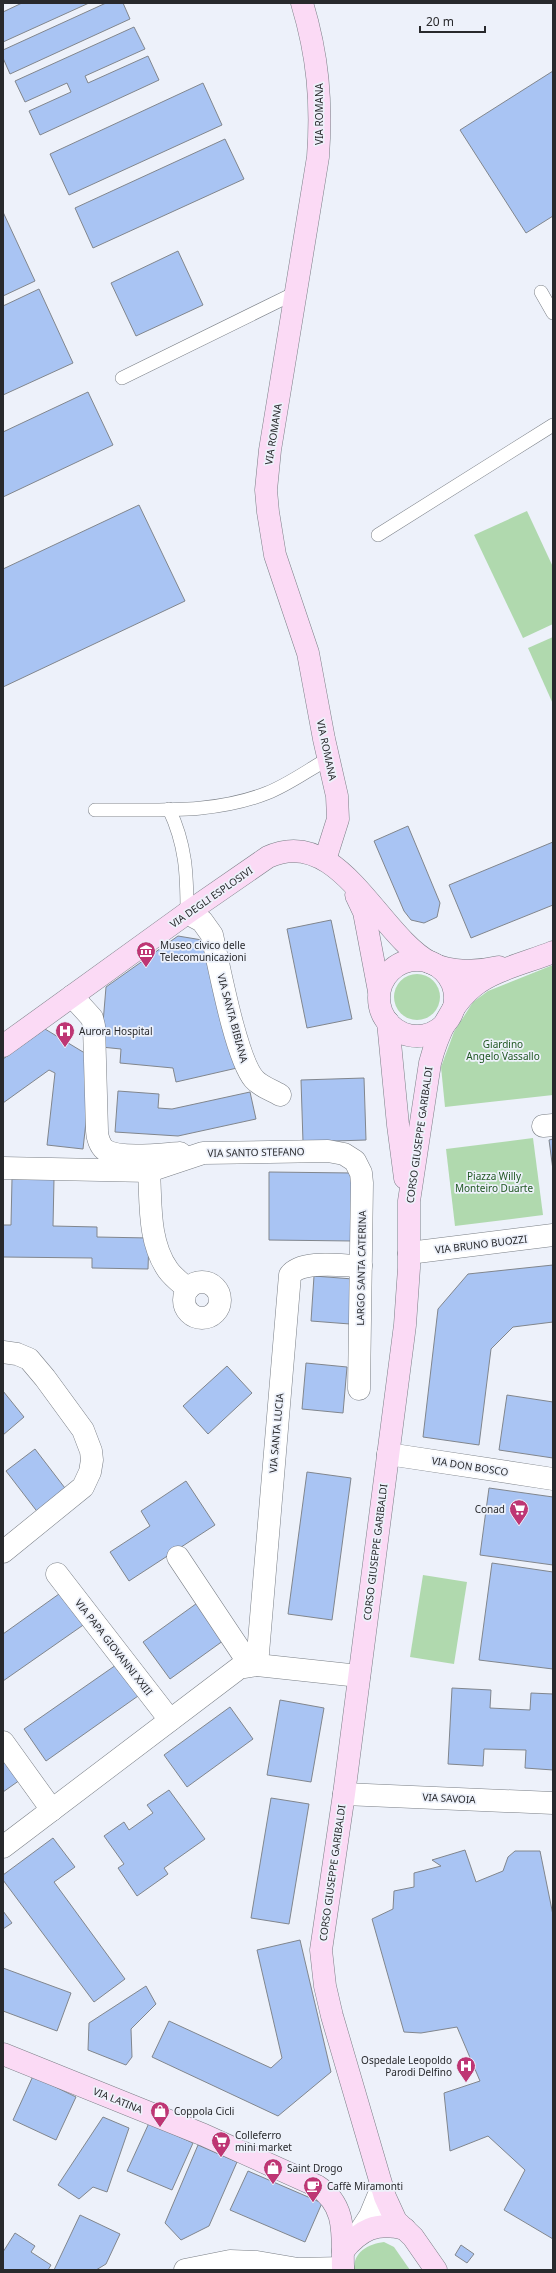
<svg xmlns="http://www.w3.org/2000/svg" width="556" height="2273" viewBox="0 0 556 2273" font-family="'Noto Sans',sans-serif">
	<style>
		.green { fill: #b0d9ae }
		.building { fill: #a9c4f3; stroke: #81868d }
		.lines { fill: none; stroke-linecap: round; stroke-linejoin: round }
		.lane-casing { stroke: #7a7f86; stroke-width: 14 }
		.street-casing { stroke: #7a7f86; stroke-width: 23 }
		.secondary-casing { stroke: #7a7f86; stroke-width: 23 }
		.lane { stroke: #fff; stroke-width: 13 }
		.street { stroke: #fff; stroke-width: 22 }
		.secondary { stroke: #fbdaf5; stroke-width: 22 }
		.labels { text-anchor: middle; stroke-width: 3.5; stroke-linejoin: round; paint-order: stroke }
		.street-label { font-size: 10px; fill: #28292c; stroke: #edf1fa }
		.poi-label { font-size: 10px; fill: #28292c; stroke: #edf1fa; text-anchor: start }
		.park-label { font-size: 10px; fill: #205722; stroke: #edf1fa }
	</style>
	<rect width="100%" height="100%" fill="#edf1fa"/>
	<!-- green -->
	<g class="green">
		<path d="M527,511l26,56v57l-30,14 -49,-103z"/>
		<path d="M553,637v67l-25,-56z"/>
		<path d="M553,965v130l-108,12 -4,-40 13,-35 19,-30 15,-11z"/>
		<circle cx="417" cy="997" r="23"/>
		<path d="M533,1138l10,77 -88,11 -9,-77z"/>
		<path d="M423,1575l44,7 -13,82 -44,-7z"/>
		<path d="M384,2242l10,5 16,23h-56c-1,-18 14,-26 30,-28z"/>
	</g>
	<!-- building -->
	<g class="building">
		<path d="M22,3h67l-86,39v-30z"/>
		<path d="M106,3h17l7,16 -120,55 -7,-16v-8z"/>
		<path d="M134,27l11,22 -60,27 3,7 60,-27 11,24 -119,55 -11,-24 42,-19 -4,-9 -42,19 -10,-21z"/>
		<path d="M553,71v145l-27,17 -66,-103z"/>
		<path d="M203,83l19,42 -153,70 -19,-41z"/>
		<path d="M225,139l19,40 -151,69 -18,-40z"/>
		<path d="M3,212l32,69 -32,15z"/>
		<path d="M178,251l25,54 -67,31 -25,-53z"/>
		<path d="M39,289l34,74 -70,32v-89z"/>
		<path d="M88,392l25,53 -110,52v-65z"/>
		<path d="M139,505l46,96 -182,86v-118z"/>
		<path d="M408,826l32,77 -3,14 -13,6 -13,-3 -7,-9 -30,-70z"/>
		<path d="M553,842v63l-82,33 -22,-53z"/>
		<path d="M331,920l21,99 -45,9 -20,-99z"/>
		<path d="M178,936l30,5 29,127 -61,14 -3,-14 -53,-5 1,-14 -20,-2 5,-60z"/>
		<path d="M45,1029l48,29 -10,91 -36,-4 8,-72 -6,-3 -46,33v-44z"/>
		<path d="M364,1078l2,62 -63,2 -2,-62z"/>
		<path d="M118,1091l41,3 -1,14 14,1 78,-17 6,27 -78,17 -63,-4z"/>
		<path d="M553,1139v31l-4,-30z"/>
		<path d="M269,1172l84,1v68l-84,-1z"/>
		<path d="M12,1179h42l-1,47 44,1v10l52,1 -1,31 -56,-1v-10l-89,-1v-32h8z"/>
		<path d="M553,1265v57l-40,5 -22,22 -12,96 -56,-8 15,-128 30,-35z"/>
		<path d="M314,1276l39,3 -3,45 -39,-3z"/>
		<path d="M306,1363l41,4 -4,46 -41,-4z"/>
		<path d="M227,1366l25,27 -44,41 -25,-28z"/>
		<path d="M3,1391l21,26 -21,18z"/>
		<path d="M507,1395l46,7v56l-54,-8z"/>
		<path d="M35,1449l33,43 -29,22 -33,-43z"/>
		<path d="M307,1472l44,6 -19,142 -44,-6z"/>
		<path d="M186,1481l29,44 -86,56 -19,-29 40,-26 -9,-15z"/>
		<path d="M489,1488l64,9v68l-73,-10z"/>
		<path d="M492,1563l61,9v97l-74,-9z"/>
		<path d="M66,1589l23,32 -86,60v-47z"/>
		<path d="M200,1601l27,37 -57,41 -27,-37z"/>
		<path d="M116,1665l22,31 -92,65 -22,-32z"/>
		<path d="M452,1688l39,2 -1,18 40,2 1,-17 22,1v76l-28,-2 1,-18 -42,-1 -1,17 -35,-2z"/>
		<path d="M280,1700l44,8 -13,74 -44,-7z"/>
		<path d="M230,1707l23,32 -66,48 -23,-32z"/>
		<path d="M3,1755l17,25 -17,12z"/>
		<path d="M169,1790l36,49 -41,29 4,6 -31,22 -19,-28 6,-4 -20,-28 20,-14 5,8 24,-17 -6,-8z"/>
		<path d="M271,1798l38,6 -20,120 -38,-6z"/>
		<path d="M53,1838l22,29 -21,15 71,97 -31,23 -91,-122v-5z"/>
		<path d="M465,1850l11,32 27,-11 5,-14 7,-6h25l13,64v324l-49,-29 21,-40 -37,-34 -38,15 -6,-58 36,-12 -23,-54 -36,6 -17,-1 -32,-113 21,-10 1,-18 20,-4v-14l27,-7 -9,-6z"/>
		<path d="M3,1911l9,12 -9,6z"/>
		<path d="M300,1940l31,132 -53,44 -126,-59 17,-36 102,47 11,-10 -25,-108z"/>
		<path d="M3,1968l68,25 -14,38 -54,-20z"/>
		<path d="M146,1986l10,18 -25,25 1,28 -6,8 -38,-15 1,-27z"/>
		<path d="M33,2076l43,21 -20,43 -43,-20z"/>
		<path d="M103,2117l26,11 -22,64 -14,-5 -14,12 -21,-14z"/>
		<path d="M149,2123l44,20 -21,47 -45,-19z"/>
		<path d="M198,2145l39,17 -28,64 -28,14 -16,-17z"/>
		<path d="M248,2171l74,32 -17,39 -75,-32z"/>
		<path d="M80,2215l40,19 -14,30 -10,6h-42z"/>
		<path d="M15,2233l20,13 -4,6 20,13 -3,5h-45v-18z"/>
		<path d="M461,2245l13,9 -7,9 -12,-8z"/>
	</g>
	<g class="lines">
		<defs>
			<g id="lane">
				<path d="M541,292l12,21"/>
				<path d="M122,378l175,-86"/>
				<path d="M378,535l175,-110"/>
				<path d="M169,809c17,36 18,65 18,104"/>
				<path d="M95,810c57,-1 117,5 172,-17 21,-8 41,-23 61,-34"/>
			</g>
			<g id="street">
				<path d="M187,913l15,8 10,14c7,31 24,123 42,144 7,8 18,11 26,16"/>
				<path d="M72,996l20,22 2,8 3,105c0,6 3,15 8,19 15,10 57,4 75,3"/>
				<path d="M543,1126l10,-1"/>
				<path d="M3,1168l146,3 54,-18 125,-2 16,3 11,7 6,12 1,10 -3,206"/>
				<path d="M149,1171c2,32 -1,71 19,99 5,7 13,13 20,19"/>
				<path d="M409,1253l144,-18"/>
				<circle cx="202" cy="1300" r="18"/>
				<path d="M3,1352l14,2 12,5 16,19 38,52 8,21 1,9 -2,12 -7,15 -80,65"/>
				<path d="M388,1454l165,25"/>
				<path d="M178,1557l72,108"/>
				<path d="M57,1574l113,146"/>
				<path d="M257,1665l33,-390c12,-16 53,-9 71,-9"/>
				<path d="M3,1742l49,68"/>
				<path d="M344,1794l209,9"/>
				<path d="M3,1847l236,-179 18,-3 102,11"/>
				<path d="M357,2236l13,-20 12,-29"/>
				<path d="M185,2270l45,-9 27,1 41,7 45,-1"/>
			</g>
			<g id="secondary">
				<path d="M302,3c16,53 20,99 16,154l-48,293 -4,40 2,22 7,43 33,98 16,86 13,57 1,23 -13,41"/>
				<path d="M356,895l8,17 15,79"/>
				<circle cx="417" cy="998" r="38"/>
				<path d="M388,1022l10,103 7,53"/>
				<path d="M3,1046l184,-133 81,-56c71,-33 110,78 163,106 20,10 47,9 68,4"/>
				<path d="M3,2054l201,81 113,51c31,20 25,51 26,84"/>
				<path d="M343,2251c17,-21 34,-30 62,-22"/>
				<path d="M436,2270l-23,-33 -17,-16 -11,-24 -53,-181 -7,-30 -4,-36 23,-156 61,-469 4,-57v-67l21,-138c7,-27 21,-59 44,-77 19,-16 55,-24 79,-34"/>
			</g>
		</defs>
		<!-- lane casing -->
		<use href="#lane" class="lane-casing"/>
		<!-- street casing -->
		<use href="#street" class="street-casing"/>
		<!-- secondary casing -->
		<use href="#secondary" class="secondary-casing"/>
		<!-- lane -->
		<use href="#lane" class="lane"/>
		<!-- street -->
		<use href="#street" class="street"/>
		<!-- secondary -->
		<use href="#secondary" class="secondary"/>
	</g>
	<!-- icons -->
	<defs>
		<symbol id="museum-pin" viewBox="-11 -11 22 30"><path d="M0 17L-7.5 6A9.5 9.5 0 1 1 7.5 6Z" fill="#be3674" stroke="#edf1fa"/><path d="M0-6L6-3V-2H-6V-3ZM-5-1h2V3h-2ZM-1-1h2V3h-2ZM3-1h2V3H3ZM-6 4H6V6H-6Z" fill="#fff"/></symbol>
		<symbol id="hospital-pin" viewBox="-11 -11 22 30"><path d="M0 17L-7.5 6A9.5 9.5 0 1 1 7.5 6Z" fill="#be3674" stroke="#edf1fa"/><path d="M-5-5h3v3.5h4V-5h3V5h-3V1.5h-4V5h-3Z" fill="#fff"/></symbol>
		<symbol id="supermarket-pin" viewBox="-11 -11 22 30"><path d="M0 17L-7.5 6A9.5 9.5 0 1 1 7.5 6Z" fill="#be3674" stroke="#edf1fa"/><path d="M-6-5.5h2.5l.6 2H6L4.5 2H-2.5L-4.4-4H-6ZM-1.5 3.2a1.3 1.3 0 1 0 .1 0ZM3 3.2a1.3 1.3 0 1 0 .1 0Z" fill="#fff"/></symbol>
		<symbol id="shop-pin" viewBox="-11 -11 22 30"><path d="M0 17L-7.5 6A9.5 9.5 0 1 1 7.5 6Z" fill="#be3674" stroke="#edf1fa"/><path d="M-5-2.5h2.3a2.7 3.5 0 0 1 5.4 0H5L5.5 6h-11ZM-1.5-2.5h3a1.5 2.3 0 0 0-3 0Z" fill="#fff"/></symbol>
		<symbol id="cafe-pin" viewBox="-11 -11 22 30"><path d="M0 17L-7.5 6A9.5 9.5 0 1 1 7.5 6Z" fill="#be3674" stroke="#edf1fa"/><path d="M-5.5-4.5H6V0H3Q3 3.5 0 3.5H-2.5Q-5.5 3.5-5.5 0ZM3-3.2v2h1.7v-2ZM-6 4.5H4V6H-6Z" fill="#fff"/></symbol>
	</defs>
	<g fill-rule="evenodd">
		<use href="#museum-pin" x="135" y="940" width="22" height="30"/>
		<use href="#hospital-pin" x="54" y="1020" width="22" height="30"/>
		<use href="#supermarket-pin" x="508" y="1498" width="22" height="30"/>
		<use href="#hospital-pin" x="455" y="2055" width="22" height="30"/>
		<use href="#shop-pin" x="149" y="2100" width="22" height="30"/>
		<use href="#supermarket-pin" x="210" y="2130" width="22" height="30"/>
		<use href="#shop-pin" x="262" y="2157" width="22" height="30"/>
		<use href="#cafe-pin" x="302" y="2175" width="22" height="30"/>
	</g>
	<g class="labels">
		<!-- street labels -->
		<g class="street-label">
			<text transform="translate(319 114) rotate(-90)" y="4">VIA ROMANA</text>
			<text transform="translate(273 434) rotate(-81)" y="4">VIA ROMANA</text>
			<text transform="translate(327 750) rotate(78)" y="4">VIA ROMANA</text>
			<text transform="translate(211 897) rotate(-35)" y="4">VIA DEGLI ESPLOSIVI</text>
			<text transform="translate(233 1018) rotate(75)" y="4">VIA SANTA BIBIANA</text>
			<text transform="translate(419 1135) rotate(-82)" y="4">CORSO GIUSEPPE GARIBALDI</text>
			<text transform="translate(256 1152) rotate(-1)" y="4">VIA SANTO STEFANO</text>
			<text transform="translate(481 1244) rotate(-7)" y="4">VIA BRUNO BUOZZI</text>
			<text transform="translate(361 1268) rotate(-89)" y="4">LARGO SANTA CATERINA</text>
			<text transform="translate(276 1433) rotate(-85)" y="4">VIA SANTA LUCIA</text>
			<text transform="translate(470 1466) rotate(9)" y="4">VIA DON BOSCO</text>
			<text transform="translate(375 1552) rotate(-83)" y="4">CORSO GIUSEPPE GARIBALDI</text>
			<text transform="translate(114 1647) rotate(52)" y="4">VIA PAPA GIOVANNI XXIII</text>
			<text transform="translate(449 1798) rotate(3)" y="4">VIA SAVOIA</text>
			<text transform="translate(332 1873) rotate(-82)" y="4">CORSO GIUSEPPE GARIBALDI</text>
			<text transform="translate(118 2100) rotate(22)" y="4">VIA LATINA</text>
		</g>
		<!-- poi labels -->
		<g class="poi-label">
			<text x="160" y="949">Museo civico delle<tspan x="160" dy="12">Telecomunicazioni</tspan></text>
			<text x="79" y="1035">Aurora Hospital</text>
			<text x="505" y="1513" text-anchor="end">Conad</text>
			<text x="452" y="2064" text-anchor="end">Ospedale Leopoldo<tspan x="452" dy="12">Parodi Delfino</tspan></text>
			<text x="174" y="2115">Coppola Cicli</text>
			<text x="235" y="2139">Colleferro<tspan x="235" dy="12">mini market</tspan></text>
			<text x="287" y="2172">Saint Drogo</text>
			<text x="327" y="2190">Caffè Miramonti</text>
		</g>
		<!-- park labels -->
		<g class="park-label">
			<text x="503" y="1048">Giardino<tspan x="503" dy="12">Angelo Vassallo</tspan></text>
			<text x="494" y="1180">Piazza Willy<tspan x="494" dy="12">Monteiro Duarte</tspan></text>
		</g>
	</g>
	<!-- border -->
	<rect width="556" height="2273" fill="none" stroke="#28292c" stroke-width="8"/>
	<!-- scale -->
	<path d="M420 26v6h65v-6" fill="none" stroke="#28292c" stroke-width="2"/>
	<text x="426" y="26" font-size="12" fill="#28292c" stroke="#edf1fa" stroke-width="3" paint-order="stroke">20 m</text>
</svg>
